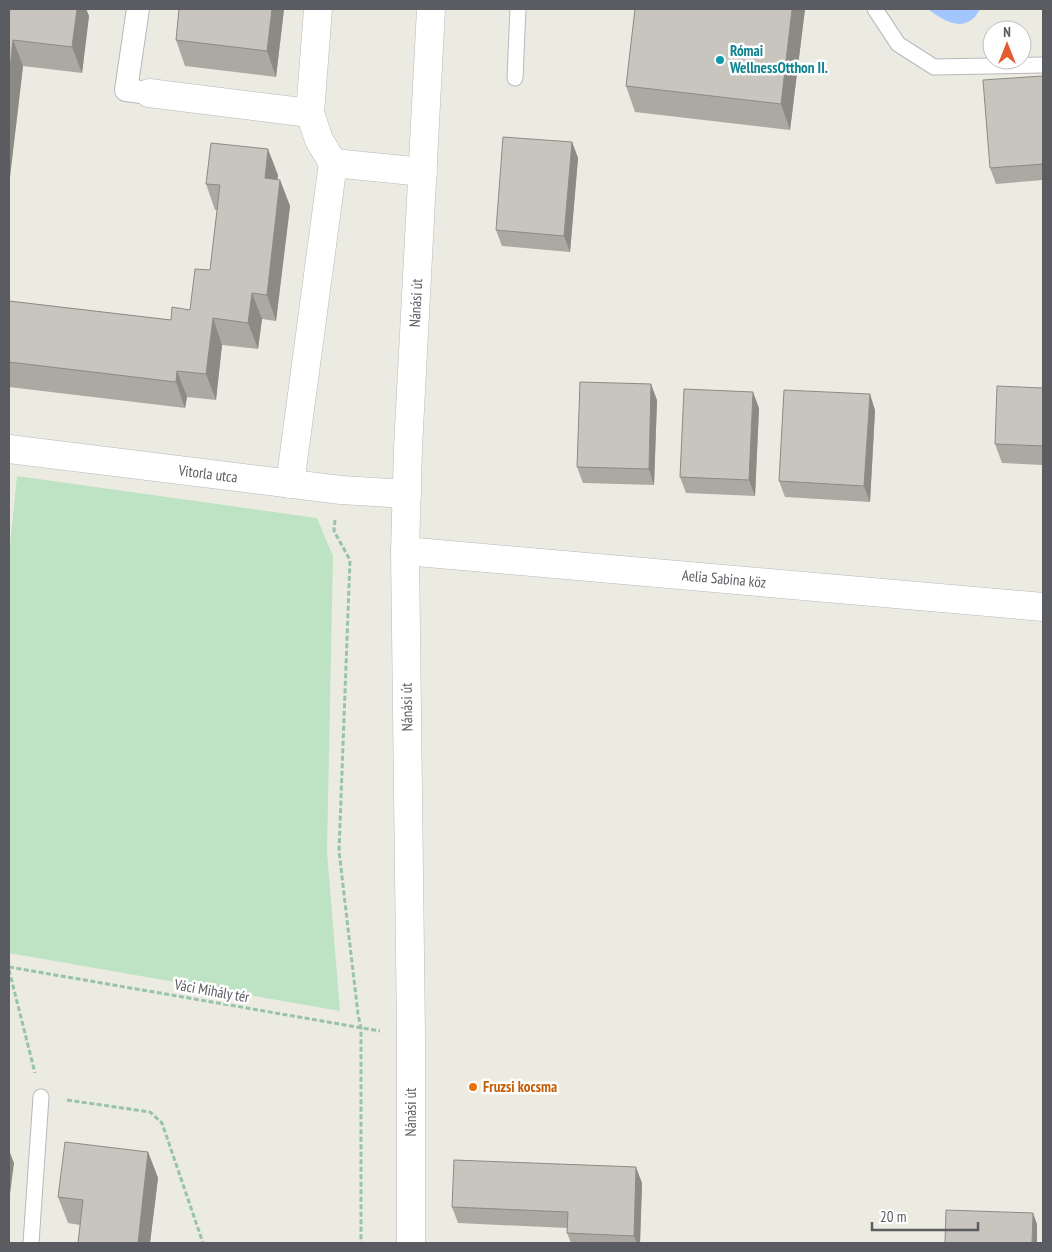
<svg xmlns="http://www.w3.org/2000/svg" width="1052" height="1252" viewBox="0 0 1052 1252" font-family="'PT Sans Narrow',sans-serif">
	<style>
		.green { fill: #bee3c4 }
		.water { fill: #a2c6fb }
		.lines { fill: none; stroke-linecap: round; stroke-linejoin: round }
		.service-casing { stroke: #b7b8bd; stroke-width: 17 }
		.pedestrian-casing { stroke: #b7b8bd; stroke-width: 24 }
		.minor-casing { stroke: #b7b8bd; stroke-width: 29 }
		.tertiary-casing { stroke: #b7b8bd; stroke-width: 29 }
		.path { stroke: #98c3ab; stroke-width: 3; stroke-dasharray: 5 2.5; stroke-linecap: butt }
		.service { stroke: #fff; stroke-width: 15 }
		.pedestrian { stroke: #fff; stroke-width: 22 }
		.minor { stroke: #fff; stroke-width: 28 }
		.tertiary { stroke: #fff; stroke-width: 28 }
		.wall { fill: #aca9a3 }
		.shaded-wall { fill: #8c8a85 }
		.building { fill: #c8c5be; stroke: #8c8a85 }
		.culture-dot { fill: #0f9aa8; stroke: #fff; stroke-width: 2 }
		.food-dot { fill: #e8710a; stroke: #fff; stroke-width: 2 }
		.labels { text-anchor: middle; stroke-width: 5; stroke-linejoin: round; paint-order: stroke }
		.culture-label { font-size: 15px; font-weight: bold; fill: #0d838f; stroke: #fff; text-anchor: start }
		.street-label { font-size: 15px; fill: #5a5c61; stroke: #fff }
		.food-label { font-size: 15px; font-weight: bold; fill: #c56008; stroke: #fff; text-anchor: start }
	</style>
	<rect width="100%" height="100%" fill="#ecebe1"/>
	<!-- green -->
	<path class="green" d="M17,476l300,42 16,38 -6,295 13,160 -331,-58v-398z"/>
	<!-- water -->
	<path class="water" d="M928,9h52c-13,25 -34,14 -52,0z"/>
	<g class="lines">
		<defs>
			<g id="service">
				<path d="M875,9l23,35 36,23 109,-2"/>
				<path d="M515,78l3,-69"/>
				<path d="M31,1243l10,-146"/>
			</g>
			<path id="pedestrian" d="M138,9l-12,81 23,3"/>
			<g id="minor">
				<path d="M149,93l161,20"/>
				<path d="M333,163l90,9"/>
				<path d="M9,449l332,41 66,4"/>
				<path d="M290,484l43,-321 -14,-23 -9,-27 8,-104"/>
				<path d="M405,551l638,56"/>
			</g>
			<path id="tertiary" d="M411,1243v-209l-6,-483 3,-103 23,-439"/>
		</defs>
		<!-- service casing -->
		<use href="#service" class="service-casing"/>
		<!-- pedestrian casing -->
		<use href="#pedestrian" class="pedestrian-casing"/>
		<!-- minor casing -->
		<use href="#minor" class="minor-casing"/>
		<!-- tertiary casing -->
		<use href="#tertiary" class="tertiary-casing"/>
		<!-- path -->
		<g class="path">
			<path d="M335,520l-1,11 16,29 -11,291 19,163 3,14v215"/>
			<path d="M9,967l371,64"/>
			<path d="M9,970l26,103"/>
			<path d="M67,1100l83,12 12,11 41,120"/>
		</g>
		<!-- service -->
		<use href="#service" class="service"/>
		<!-- pedestrian -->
		<use href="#pedestrian" class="pedestrian"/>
		<!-- minor -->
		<use href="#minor" class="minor"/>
		<!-- tertiary -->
		<use href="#tertiary" class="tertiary"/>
	</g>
	<!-- wall -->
	<g class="wall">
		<path d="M9,9h77l3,7 -7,57 -59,-7 -14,119z"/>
		<path d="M179,9h105l-8,68 -91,-11 -9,-26z"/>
		<path d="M805,9l-15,121 -155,-18 -9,-26z"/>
		<path d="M1043,76v104l-47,4 -6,-16z"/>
		<path d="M572,142l6,16 -8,94 -68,-6 -6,-16z"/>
		<path d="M278,175l-1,5h3l10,26 -14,115 -14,-2 -4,30 -36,-4 -6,55 -29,-3 -2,11 -176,-21v-86l162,19 19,-10 20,-40 7,-60h-2l-9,-26z"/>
		<path d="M1043,388v77l-41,-2 -7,-19z"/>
		<path d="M657,400l-3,85 -71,-2 -6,-16z"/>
		<path d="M759,408l-4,88 -69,-3 -6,-16z"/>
		<path d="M875,410l-5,92 -85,-5 -6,-16z"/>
		<path d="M148,1152l10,26 -8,65h-72l2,-18 -12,-2 -10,-26z"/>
		<path d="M642,1183l-2,60h-69l-4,-10v-5l-109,-5 -6,-16z"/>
	</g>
	<!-- shaded-wall -->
	<g class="shaded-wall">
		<path d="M77,9h9l3,7 -7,57 -10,-26z"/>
		<path d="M272,9h12l-8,68 -9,-26z"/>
		<path d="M792,9h13l-15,121 -9,-26z"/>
		<path d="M13,40l10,26 -14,119v-107z"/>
		<path d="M572,142l6,16 -8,94 -6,-16z"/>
		<path d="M268,149l10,26 -4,30 -9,-27z"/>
		<path d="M280,180l10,26 -14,115 -9,-26z"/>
		<path d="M252,293l10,26 -4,30 -10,-26z"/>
		<path d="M213,318l9,27 -6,55 -10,-26z"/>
		<path d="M177,371l10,26 -2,11 -9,-26z"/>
		<path d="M651,384l6,16 -3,85 -5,-16z"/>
		<path d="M753,392l6,16 -4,88 -6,-16z"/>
		<path d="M870,394l5,16 -5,92 -6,-16z"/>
		<path d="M9,1150l5,13 -5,39z"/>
		<path d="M148,1152l10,26 -8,65h-12z"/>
		<path d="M636,1167l6,16 -2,60h-3l-3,-7z"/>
		<path d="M1033,1213l4,11v19h-5z"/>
	</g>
	<!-- building -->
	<g class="building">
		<path d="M9,9h68l-5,38 -59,-7 -4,38z"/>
		<path d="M179,9h93l-5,42 -91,-11z"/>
		<path d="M635,9h157l-11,95 -155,-18z"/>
		<path d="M1043,76v88l-53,4 -7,-88z"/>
		<path d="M503,137l69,5 -8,94 -68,-6z"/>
		<path d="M211,143l57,6 -3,29 15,2 -13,115 -15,-2 -4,30 -35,-5 -7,56 -29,-3 -1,11 -167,-20v-61l162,19 1,-13 18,3 5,-41 15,1 10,-85 -14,-1z"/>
		<path d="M580,382l71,2 -2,85 -72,-2z"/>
		<path d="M997,386l46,2v58l-48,-2z"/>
		<path d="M684,389l69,3 -4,88 -69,-3z"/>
		<path d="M784,390l86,4 -6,92 -85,-5z"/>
		<path d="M65,1142l83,10 -10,91h-60l5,-43 -25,-3z"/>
		<path d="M454,1160l182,7 -2,69 -67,-3 1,-21 -116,-5z"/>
		<path d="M946,1210l87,3 -1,30h-87z"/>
	</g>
	<!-- markers -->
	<circle class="culture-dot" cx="720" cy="60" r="5"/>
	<circle class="food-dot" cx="473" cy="1087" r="5"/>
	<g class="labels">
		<!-- culture labels -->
		<g class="culture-label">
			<text x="730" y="56">Római<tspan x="730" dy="17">WellnessOtthon II.</tspan></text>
		</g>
		<!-- street labels -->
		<g class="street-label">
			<text transform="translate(416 303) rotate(-87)" y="5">Nánási út</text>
			<text transform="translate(208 474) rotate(7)" y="5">Vitorla utca</text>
			<text transform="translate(724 579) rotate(5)" y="5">Aelia Sabina köz</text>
			<text transform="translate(407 707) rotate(-91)" y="5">Nánási út</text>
			<text transform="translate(212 991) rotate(10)" y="5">Váci Mihály tér</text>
			<text transform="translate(411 1112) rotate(-90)" y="5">Nánási út</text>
		</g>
		<!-- food labels -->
		<g class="food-label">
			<text x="483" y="1092">Fruzsi kocsma</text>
		</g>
	</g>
	<!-- border -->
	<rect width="1052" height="1252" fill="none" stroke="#5a5c61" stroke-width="20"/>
	<!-- north arrow -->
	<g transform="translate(1007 45)"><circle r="24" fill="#ffffff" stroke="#bdbec0"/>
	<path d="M0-4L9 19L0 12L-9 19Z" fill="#e25b31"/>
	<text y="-8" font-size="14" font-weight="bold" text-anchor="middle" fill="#5a5c61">N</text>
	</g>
	<!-- scale -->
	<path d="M872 1222v8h106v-8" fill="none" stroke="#5a5c61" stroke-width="2.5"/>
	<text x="880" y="1222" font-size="15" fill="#5a5c61" stroke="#ffffff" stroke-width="4" paint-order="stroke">20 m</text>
</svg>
